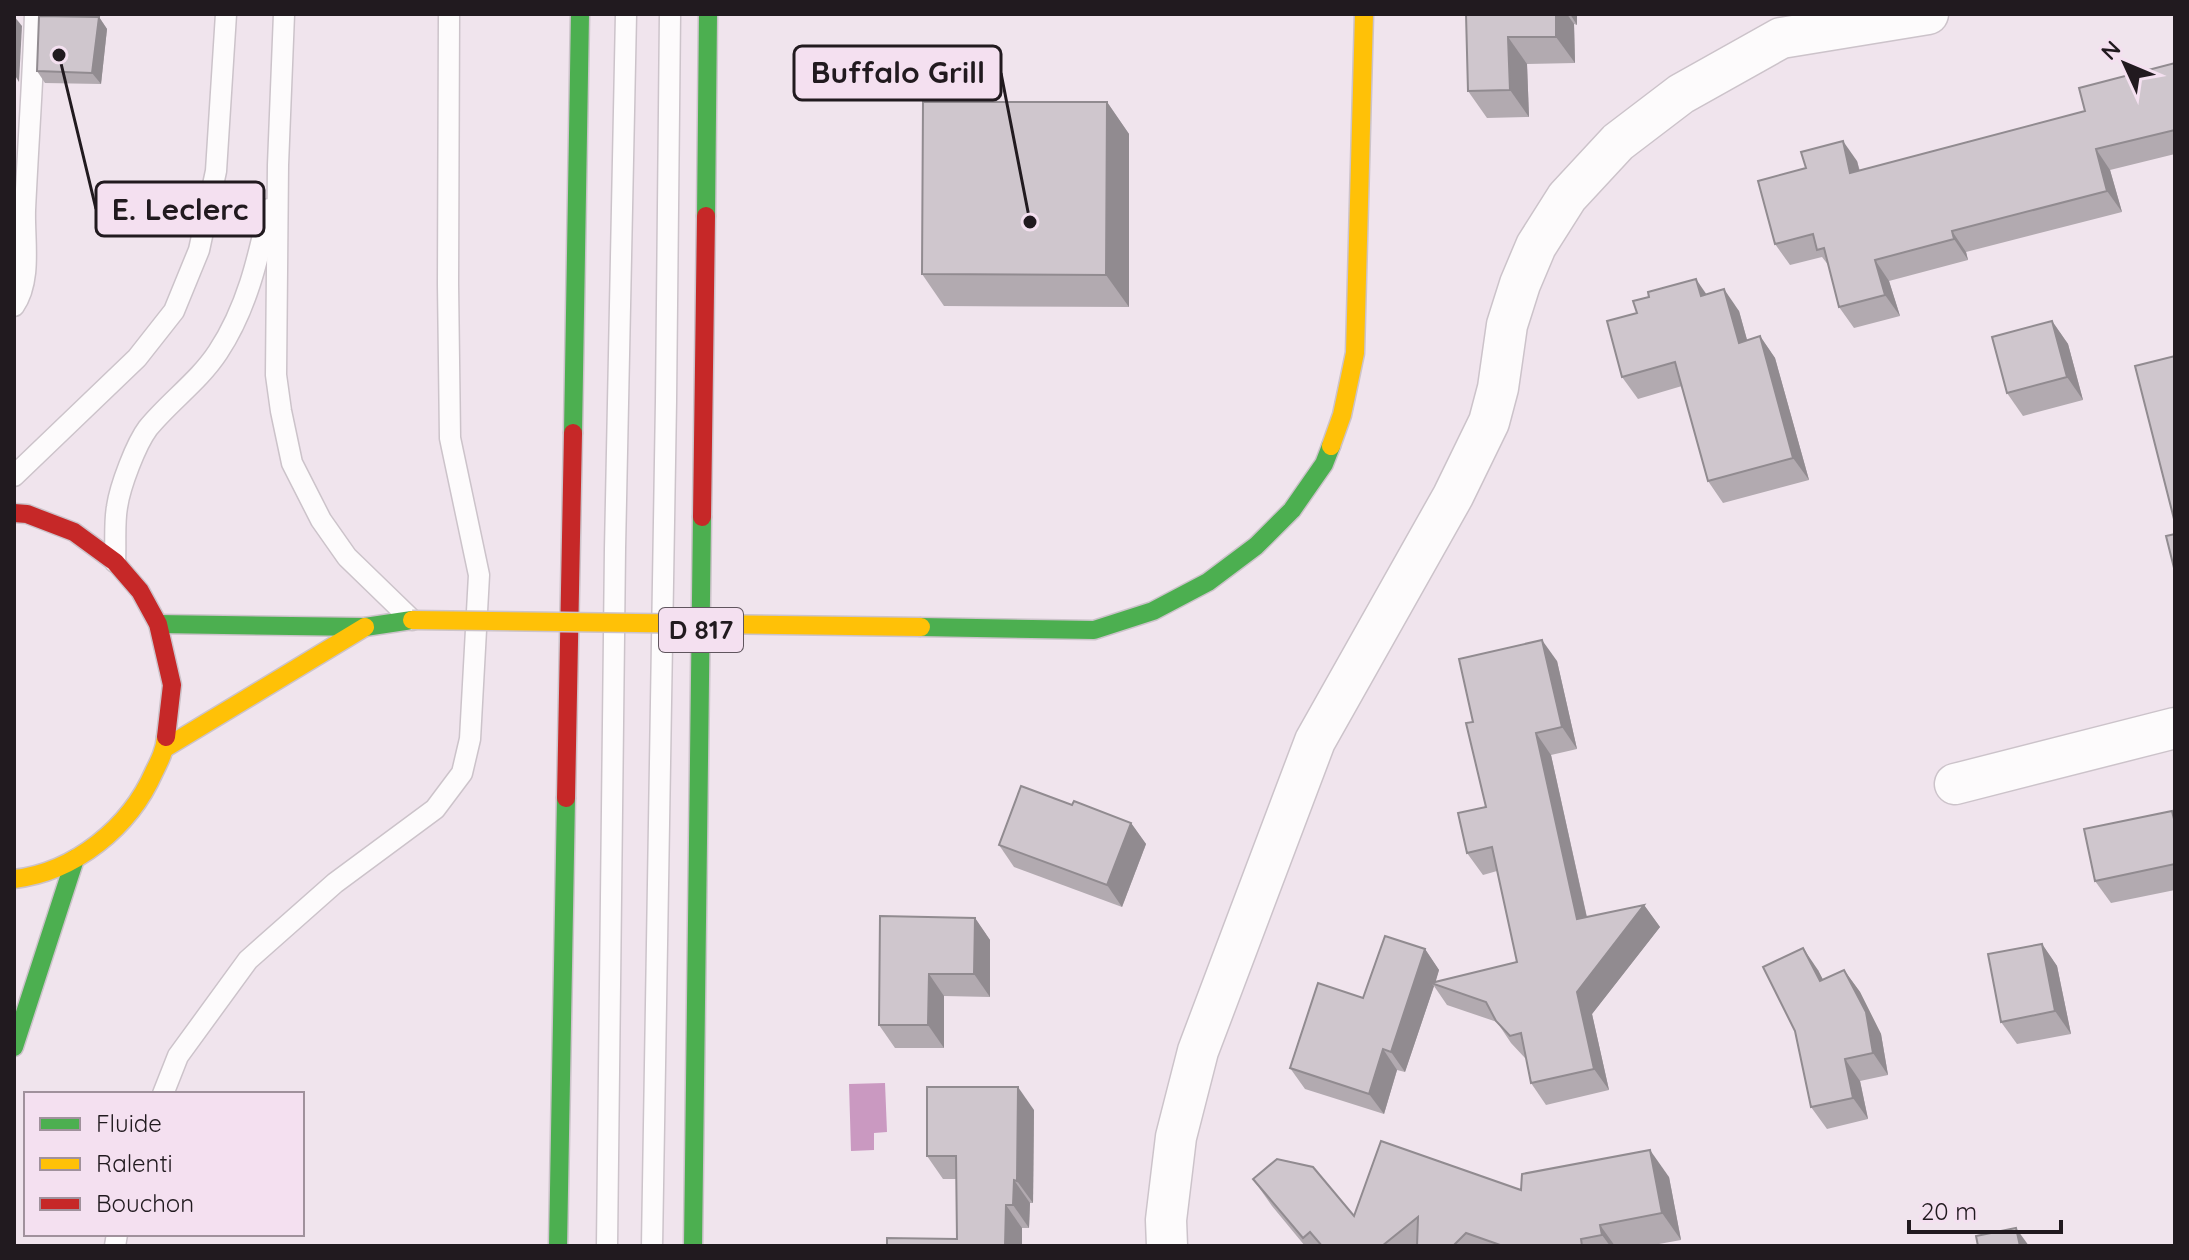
<svg xmlns="http://www.w3.org/2000/svg" width="2189" height="1260" viewBox="0 0 2189 1260" font-family="Quicksand,sans-serif">
	<style>
		.water { fill: #ca99c1 }
		.lines { fill: none; stroke-linecap: round; stroke-linejoin: round }
		.lane-casing { stroke: #ccc3ca; stroke-width: 23 }
		.street-casing { stroke: #ccc3ca; stroke-width: 43 }
		.fast-casing { stroke: #ccc3ca; stroke-width: 21 }
		.slow-casing { stroke: #ccc3ca; stroke-width: 21 }
		.jam-casing { stroke: #ccc3ca; stroke-width: 21 }
		.lane { stroke: #fdfbfc; stroke-width: 20 }
		.street { stroke: #fdfbfc; stroke-width: 40 }
		.fast { stroke: #4caf50; stroke-width: 18 }
		.slow { stroke: #ffc107; stroke-width: 18 }
		.jam { stroke: #c62828; stroke-width: 18 }
		.slow-bridge-casing { stroke: #ccc3ca; stroke-width: 21; stroke-linecap: butt }
		.slow-bridge { stroke: #ffc107; stroke-width: 18 }
		.wall { fill: #b2aab0 }
		.shaded-wall { fill: #918b90 }
		.building { fill: #cfc6cd; stroke: #918b90; stroke-width: 2 }
		.labels { text-anchor: middle; stroke-width: 6; stroke-linejoin: round; paint-order: stroke }
		.shield { fill: #f4e0f0; stroke: #60555e; stroke-width: 2 }
		.shield-label { font-size: 26px; font-weight: bold; fill: #211a1f }
		.leader { fill: none; stroke: #211a1f; stroke-width: 3 }
		.callout-dot { fill: #211a1f; stroke: #f4e0f0; stroke-width: 3 }
		.callout { fill: #f4e0f0; stroke: #211a1f; stroke-width: 3 }
		.callout-label { font-size: 30px; text-anchor: middle; font-weight: bold; fill: #211a1f }
	</style>
	<rect width="100%" height="100%" fill="#f0e4ed"/>
	<!-- water -->
	<path class="water" d="M885,1083l2,49 -13,1v17l-23,1 -2,-67z"/>
	<g class="lines">
		<defs>
			<g id="lane">
				<path d="M284,14l-6,151 -2,210 5,36 11,52 29,57 26,37 65,63"/>
				<path d="M14,306c18,-26 10,-66 11,-96 3,-65 8,-131 10,-196"/>
				<path d="M14,476l123,-118 37,-47 25,-61 17,-79 10,-157"/>
				<path d="M115,562c1,-18 -1,-38 2,-55 3,-21 19,-63 31,-79 22,-27 51,-47 70,-76 29,-44 40,-93 51,-143"/>
				<path d="M163,1094l15,-38 70,-96 87,-77 100,-74 27,-36 8,-34 9,-164 -29,-137 -2,-154 1,-270"/>
				<path d="M115,1246l2,-12"/>
				<path d="M607,1246l8,-697 11,-535"/>
				<path d="M652,1246l14,-845 4,-387"/>
			</g>
			<g id="street">
				<path d="M1955,784l220,-56"/>
				<path d="M1167,1246l-1,-26 10,-83 22,-86 117,-310 138,-245 36,-74 9,-34 9,-63 13,-41 16,-38 31,-49 51,-55 63,-48 100,-56 147,-24"/>
			</g>
			<g id="fast">
				<path d="M706,216l2,-202"/>
				<path d="M573,433l7,-419"/>
				<path d="M158,624l207,3 47,-7"/>
				<path d="M921,627l173,3 59,-19 55,-29 48,-36 36,-36 32,-46 7,-18"/>
				<path d="M14,1047l61,-188"/>
				<path d="M558,1246l8,-448"/>
				<path d="M693,1246l9,-729"/>
			</g>
			<g id="slow">
				<path d="M1331,446l11,-31 13,-62 9,-339"/>
				<path d="M165,748l200,-121"/>
				<path d="M14,879c61,-7 116,-52 140,-107 6,-12 11,-22 12,-35"/>
			</g>
			<g id="jam">
				<path d="M14,513l13,1 47,18 41,30 25,29 18,33 14,61 -6,52"/>
				<path d="M702,517l4,-301"/>
				<path d="M566,798l7,-365"/>
			</g>
		</defs>
		<!-- lane casing -->
		<use href="#lane" class="lane-casing"/>
		<!-- street casing -->
		<use href="#street" class="street-casing"/>
		<!-- fast casing -->
		<use href="#fast" class="fast-casing"/>
		<!-- slow casing -->
		<use href="#slow" class="slow-casing"/>
		<!-- jam casing -->
		<use href="#jam" class="jam-casing"/>
		<!-- lane -->
		<use href="#lane" class="lane"/>
		<!-- street -->
		<use href="#street" class="street"/>
		<!-- fast -->
		<use href="#fast" class="fast"/>
		<!-- slow -->
		<use href="#slow" class="slow"/>
		<!-- jam -->
		<use href="#jam" class="jam"/>
		<defs>
			<path id="slow-bridge" d="M412,620l509,7"/>
		</defs>
		<!-- slow-bridge casing -->
		<use href="#slow-bridge" class="slow-bridge-casing"/>
		<!-- slow-bridge -->
		<use href="#slow-bridge" class="slow-bridge"/>
	</g>
	<!-- wall -->
	<g class="wall">
		<path d="M1466,14h111v11l-3,-1 1,39 -48,1 2,53 -42,1 -19,-27z"/>
		<path d="M99,17l8,12 -6,55 -56,-1 -8,-12z"/>
		<path d="M2175,63v91l-65,16 12,42 -156,40 2,8 -79,21 11,35 -46,12 -15,-21 -10,-41 -7,-9 -32,8 -15,-21 82,-83 3,10 225,-60z"/>
		<path d="M1107,102l22,32v173l-185,-1 -22,-32z"/>
		<path d="M1706,294l33,17 8,29 13,-4 15,22 34,122 -86,23 -15,-22 -26,-95 -44,13 -16,-22z"/>
		<path d="M2052,321l16,23 15,56 -60,16 -16,-23z"/>
		<path d="M1557,661l20,88 -26,6 36,162 57,-12 16,22 -68,87 17,76 -63,15 -15,-22 -5,-25h-1l-14,-15 -14,-21 -50,-17 -13,-19 -29,86 -8,-2 -13,44 -79,-25 -15,-21 73,-70 62,-49 14,21 -4,12 82,-20 -20,-91 -14,4 -16,-22 19,-46z"/>
		<path d="M2175,814v76l-64,13 -16,-22z"/>
		<path d="M1131,823l15,21 -24,63 -108,-40 -15,-22z"/>
		<path d="M975,918l15,22v57l-46,-1v52h-49l-16,-23z"/>
		<path d="M2042,944l15,22 14,68 -54,10 -16,-22z"/>
		<path d="M1818,970l5,10 21,-10 16,22 21,42 7,41 -28,6 8,38 -41,10 -16,-22z"/>
		<path d="M1034,1110l-1,93h-3l-1,25h-7l-65,11 -1,-60h-13l-16,-23z"/>
		<path d="M1669,1177l12,63 -33,6h-343l-33,-40 -19,-27 101,37 167,-26z"/>
	</g>
	<!-- shaded-wall -->
	<g class="shaded-wall">
		<path d="M1556,14h11l7,10 1,39 -19,-26z"/>
		<path d="M1570,14h7v11z"/>
		<path d="M14,16l8,10 -3,56 -5,-8z"/>
		<path d="M99,17l8,12 -6,55 -9,-11z"/>
		<path d="M1508,37l19,27 2,53 -19,-27z"/>
		<path d="M1107,102l22,32v173l-23,-32z"/>
		<path d="M1843,141l14,20 8,33 -15,-21z"/>
		<path d="M2096,149l14,21 12,42 -15,-21z"/>
		<path d="M1952,231l14,21 2,8 -14,-21z"/>
		<path d="M1875,260l14,21 11,35 -15,-21z"/>
		<path d="M1696,279l15,22 -10,-5z"/>
		<path d="M1724,289l15,22 15,54 -15,-22z"/>
		<path d="M2052,321l16,23 15,56 -16,-23z"/>
		<path d="M1760,336l15,22 34,122 -16,-22z"/>
		<path d="M1542,640l15,21 20,88 -15,-22z"/>
		<path d="M1536,733l15,22 41,186 -15,-22z"/>
		<path d="M1131,823l15,21 -24,63 -15,-22z"/>
		<path d="M1644,905l16,22 -68,87 17,76 -15,-21 -17,-77z"/>
		<path d="M975,918l15,22v57l-16,-23z"/>
		<path d="M2042,944l15,22 14,68 -16,-23z"/>
		<path d="M1803,948l15,22 17,33 -15,-22z"/>
		<path d="M1425,949l14,21 -4,14 -4,-1 3,3 -29,86 -14,-20z"/>
		<path d="M1844,970l16,22 21,42 7,41 -15,-22z"/>
		<path d="M929,974l15,22v52l-16,-23z"/>
		<path d="M1383,1049l14,21 -13,44 -15,-20z"/>
		<path d="M1845,1059l15,22 8,38 -15,-21z"/>
		<path d="M1018,1087l16,23 -1,93 -16,-22z"/>
		<path d="M1650,1150l19,27 12,63 -19,-27z"/>
		<path d="M1014,1180l16,23 -1,25 -16,-23z"/>
		<path d="M1006,1205l16,23v18h-17z"/>
		<path d="M1600,1225l15,21h-5l-8,-11z"/>
		<path d="M2016,1228l13,18h-9z"/>
	</g>
	<!-- building -->
	<g class="building">
		<path d="M1466,14h90v23h-48l2,53 -42,1z"/>
		<path d="M39,16l60,1 -7,56 -55,-2z"/>
		<path d="M2175,63v67l-79,19 11,42 -155,40 2,8 -79,21 10,35 -46,12 -15,-59 -7,2 -4,-16 -38,10 -17,-63 48,-13 -5,-16 42,-11 7,32 235,-62 -6,-23z"/>
		<path d="M923,102h184l-1,173 -184,-1z"/>
		<path d="M1696,279l5,17 23,-7 15,54 21,-7 33,122 -85,23 -33,-119 -53,15 -15,-56 30,-8 -4,-12 16,-4 -1,-5z"/>
		<path d="M2052,321l15,56 -60,16 -15,-56z"/>
		<path d="M2175,356v167l-40,-157z"/>
		<path d="M2175,534v38l-9,-36z"/>
		<path d="M1542,640l20,87 -26,6 41,186 67,-14 -67,87 17,77 -63,14 -10,-50 -11,3 -14,-15 -10,-19 -55,-19 86,-21 -25,-115 -25,6 -9,-40 28,-6 -20,-84 7,-1 -14,-63z"/>
		<path d="M1021,786l51,19 2,-4 57,22 -24,62 -108,-40z"/>
		<path d="M2172,811l3,12v41l-80,17 -11,-52z"/>
		<path d="M880,916l95,2 -1,56h-45l-1,51h-49z"/>
		<path d="M1385,936l40,13 -34,103 -8,-3 -14,45 -79,-26 28,-85 45,15z"/>
		<path d="M2042,944l13,67 -54,11 -13,-68z"/>
		<path d="M1803,948l17,33 24,-11 22,42 7,41 -28,6 8,39 -42,9 -16,-76 -32,-64z"/>
		<path d="M927,1087h91l-1,94 -3,-1 -1,25h-7l-1,41h-118v-8l70,1 -1,-83h-29z"/>
		<path d="M1381,1141l140,49 1,-16 128,-24 12,63 -62,12 2,10 -21,4 1,7h-79l-37,-13 -13,13h-36l1,-29 -36,29h-60l-12,-14 -7,6 -50,-59 24,-20 36,8 41,49z"/>
		<path d="M2016,1228l4,18h-42l-2,-10z"/>
	</g>
	<g class="labels">
		<!-- shield labels -->
		<rect class="shield" x="659" y="608" width="84" height="44" rx="6"/>
		<g class="shield-label">
			<text x="701" y="639">D 817</text>
		</g>
	</g>
	<!-- callouts -->
	<path class="leader" d="M1030 222L1001 73M59 55L96 209"/>
	<g class="callout-dot">
		<circle cx="1030" cy="222" r="8"/>
		<circle cx="59" cy="55" r="8"/>
	</g>
	<g class="callout">
		<rect x="794" y="46" width="207" height="54" rx="8"/>
		<rect x="96" y="182" width="168" height="54" rx="8"/>
	</g>
	<g class="callout-label">
		<text x="898" y="83">Buffalo Grill</text>
		<text x="180" y="220">E. Leclerc</text>
	</g>
	<!-- border -->
	<rect width="2189" height="1260" fill="none" stroke="#211a1f" stroke-width="32"/>
	<!-- legend -->
	<rect x="24" y="1092" width="280" height="144" fill="#f4e0f0" stroke="#a0919c" stroke-width="2"/>
	<rect x="40" y="1118" width="40" height="12" fill="#4caf50" stroke="#a0919c" stroke-width="2"/>
	<text x="96" y="1132" font-size="24" fill="#211a1f">Fluide</text>
	<rect x="40" y="1158" width="40" height="12" fill="#ffc107" stroke="#a0919c" stroke-width="2"/>
	<text x="96" y="1172" font-size="24" fill="#211a1f">Ralenti</text>
	<rect x="40" y="1198" width="40" height="12" fill="#c62828" stroke="#a0919c" stroke-width="2"/>
	<text x="96" y="1212" font-size="24" fill="#211a1f">Bouchon</text>
	<!-- north arrow -->
	<g transform="translate(2125 64) rotate(314)" stroke="#f4e0f0" stroke-width="6" paint-order="stroke">
	<path d="M0-6L14 30L0 20L-14 30Z" fill="#211a1f"/>
	<text y="-12" font-size="22" font-weight="bold" text-anchor="middle" fill="#211a1f">N</text>
	</g>
	<!-- scale -->
	<path d="M1909 1220v12h152v-12" fill="none" stroke="#211a1f" stroke-width="4"/>
	<text x="1921" y="1220" font-size="24" fill="#211a1f" stroke="#f4e0f0" stroke-width="6" paint-order="stroke">20 m</text>
</svg>
